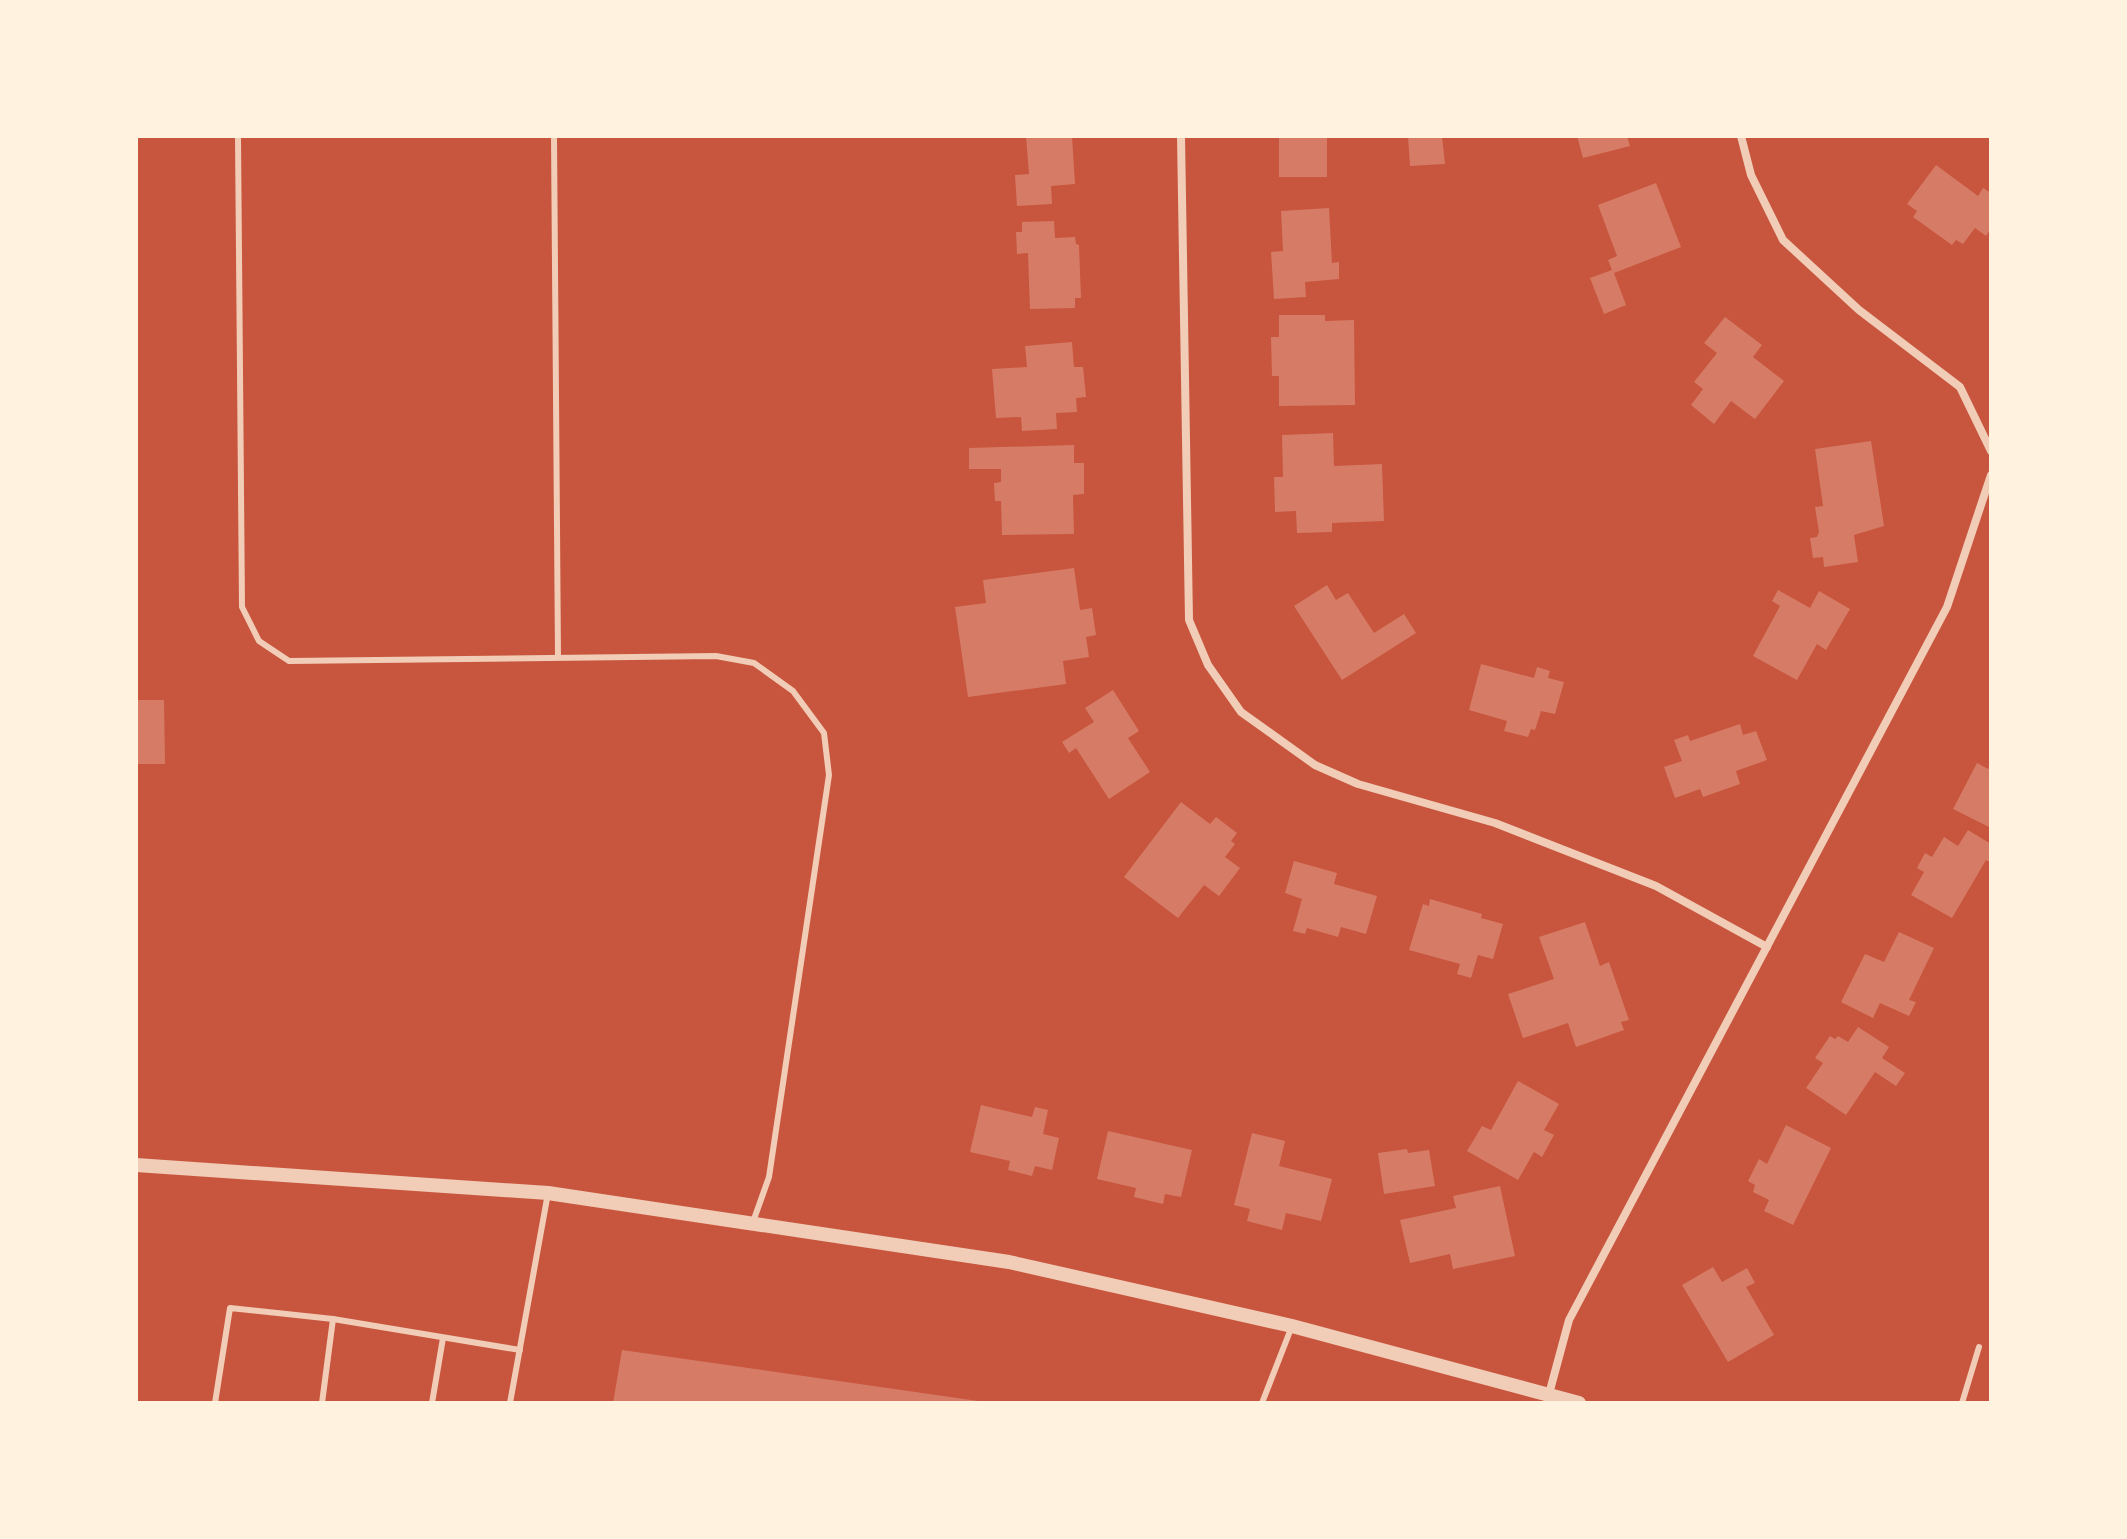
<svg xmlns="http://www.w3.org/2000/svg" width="2127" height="1539" font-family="'PT Serif',serif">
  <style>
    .building { fill: #d67c66 }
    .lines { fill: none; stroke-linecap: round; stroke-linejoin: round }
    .service { stroke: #f1ccb7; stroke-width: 6 }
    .minor { stroke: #f1ccb7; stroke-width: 8 }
    .tertiary { stroke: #f1ccb7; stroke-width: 14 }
  </style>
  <rect width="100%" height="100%" fill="#c8553d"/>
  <!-- building -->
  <g class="building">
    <polygon points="1026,136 1072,136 1075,184 1051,186 1052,204 1017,206 1015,175 1029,174"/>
    <rect x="1279" y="136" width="48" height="41"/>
    <polygon points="1408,136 1442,136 1445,164 1410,166"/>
    <polygon points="1577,136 1627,136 1630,146 1583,158"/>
    <polygon points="1936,165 1978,196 1983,188 1991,193 1991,228 1986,236 1975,228 1963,244 1956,240 1952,245 1913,217 1917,211 1907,204"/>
    <polygon points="1656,183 1681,247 1614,273 1626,305 1604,314 1590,278 1612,270 1608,260 1617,256 1598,205"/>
    <polygon points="1329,208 1332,263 1339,262 1339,279 1305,282 1306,297 1274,299 1271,252 1283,251 1281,211"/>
    <polygon points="1054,221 1055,238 1075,237 1076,244 1079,245 1081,298 1075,298 1075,308 1030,309 1028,253 1017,254 1016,232 1022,232 1022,222"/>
    <polygon points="1279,315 1325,315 1325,321 1354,320 1355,405 1279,406 1279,376 1272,376 1271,337 1279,337"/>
    <polygon points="1725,317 1762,345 1753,357 1784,381 1755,419 1731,401 1714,424 1691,405 1703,389 1694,382 1717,353 1704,343"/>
    <polygon points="1072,342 1074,367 1083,367 1086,397 1076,398 1077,412 1056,413 1057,429 1022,431 1021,417 996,418 992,369 1027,367 1025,346"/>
    <polygon points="1333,433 1334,466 1382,464 1384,521 1332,523 1332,532 1297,533 1296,511 1275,512 1274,477 1283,477 1282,435"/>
    <polygon points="1871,441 1884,526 1854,535 1858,562 1824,567 1823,557 1813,558 1810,538 1817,537 1819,532 1815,507 1823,506 1815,449"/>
    <polygon points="1074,445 1074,463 1084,463 1084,494 1073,495 1074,534 1002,535 1001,501 995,501 994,483 1001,482 1001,469 969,469 969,448"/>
    <polygon points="1074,568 1080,610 1092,608 1096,635 1086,637 1089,657 1063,661 1066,684 968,697 955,607 986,603 983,580"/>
    <polygon points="1327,585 1336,600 1348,593 1374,633 1404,614 1416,633 1342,680 1294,606"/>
    <polygon points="1778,590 1810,608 1819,591 1850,609 1826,650 1817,644 1797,680 1753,656 1780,606 1772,601"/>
    <polygon points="1481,664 1534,678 1537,667 1550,671 1548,678 1564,682 1555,714 1541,711 1535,730 1531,729 1528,737 1504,731 1507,721 1469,710"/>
    <polygon points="1113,690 1139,731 1128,738 1150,772 1109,799 1076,748 1069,753 1062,742 1094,722 1085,708"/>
    <polygon points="136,700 164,700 165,764 136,764"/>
    <polygon points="1740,724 1743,735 1756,731 1767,760 1736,771 1740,784 1703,797 1700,789 1675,798 1664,767 1682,761 1674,740 1688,735 1690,741"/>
    <polygon points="1977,763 1988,769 1991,763 1991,828 1953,809"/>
    <polygon points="1181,802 1210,824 1216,817 1237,833 1231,841 1235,844 1225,857 1240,868 1219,896 1204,885 1178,918 1124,877"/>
    <polygon points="1968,830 1991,844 1991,863 1986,860 1952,918 1911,895 1924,872 1917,868 1925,853 1932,857 1944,837 1958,846"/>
    <polygon points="1294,861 1337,873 1334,884 1377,896 1366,934 1341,927 1338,937 1307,928 1305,934 1293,931 1302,899 1285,893"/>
    <polygon points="1430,899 1482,914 1481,918 1503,924 1493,959 1478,955 1471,978 1457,974 1460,964 1409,950 1423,904 1429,906"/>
    <polygon points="1585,922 1600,966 1609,962 1629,1020 1621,1022 1624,1030 1576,1047 1568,1023 1523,1038 1508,994 1554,979 1539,937"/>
    <polygon points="1899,932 1934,948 1909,1000 1916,1002 1909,1016 1880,1003 1873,1018 1841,1002 1865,954 1884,962"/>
    <polygon points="1858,1027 1889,1047 1882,1058 1905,1073 1896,1086 1875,1072 1846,1115 1806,1088 1823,1063 1815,1058 1830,1036 1835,1039 1838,1036 1848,1042"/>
    <polygon points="1518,1081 1559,1104 1544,1130 1554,1135 1542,1157 1534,1152 1518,1180 1467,1151 1482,1126 1491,1130"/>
    <polygon points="981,1105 1032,1117 1035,1107 1048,1110 1043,1134 1059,1138 1052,1170 1035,1166 1032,1176 1008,1170 1010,1161 970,1152"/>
    <polygon points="1786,1125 1831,1148 1793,1225 1764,1211 1769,1200 1753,1192 1755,1185 1748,1181 1759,1159 1767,1164"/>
    <polygon points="1108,1131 1192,1150 1181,1197 1165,1194 1163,1204 1134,1197 1136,1188 1097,1179"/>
    <polygon points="1252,1133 1285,1141 1279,1166 1332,1179 1321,1221 1286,1213 1282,1230 1247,1221 1250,1209 1234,1205"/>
    <polygon points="1407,1149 1408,1153 1429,1150 1435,1186 1384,1194 1378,1153"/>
    <polygon points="1500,1186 1515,1256 1453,1269 1450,1254 1410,1263 1400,1220 1456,1208 1453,1196"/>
    <polygon points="1713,1267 1722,1282 1747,1268 1755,1283 1746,1287 1774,1335 1728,1362 1682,1285"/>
    <polygon points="622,1350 978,1401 978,1403 613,1403"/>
  </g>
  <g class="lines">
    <!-- service -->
    <g class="service">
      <polyline points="238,136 242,607 259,641 289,661 716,656 754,663 793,691 824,733 829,775 769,1177 753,1222"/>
      <polyline points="554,136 558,657"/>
      <polyline points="215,1403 230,1308 333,1319 520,1350"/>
      <polyline points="322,1403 333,1319"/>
      <polyline points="432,1403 443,1338"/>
      <polyline points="510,1403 548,1193"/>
      <polyline points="1262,1403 1292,1326"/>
      <polyline points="1962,1403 1979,1347"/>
    </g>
    <!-- minor -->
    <g class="minor">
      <polyline points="1181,136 1189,620 1208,665 1241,712 1315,765 1358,784 1495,823 1656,886 1767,947"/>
      <polyline points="1741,136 1751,175 1783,240 1859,310 1960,387 1991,451"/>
      <polyline points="1549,1394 1569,1320 1947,607 1991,475"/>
    </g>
    <!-- tertiary -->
    <polyline class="tertiary" points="136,1165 548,1193 1009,1262 1292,1326 1579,1403"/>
  </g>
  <!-- border -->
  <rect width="2127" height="1539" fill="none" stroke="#fff3e0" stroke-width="276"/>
</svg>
